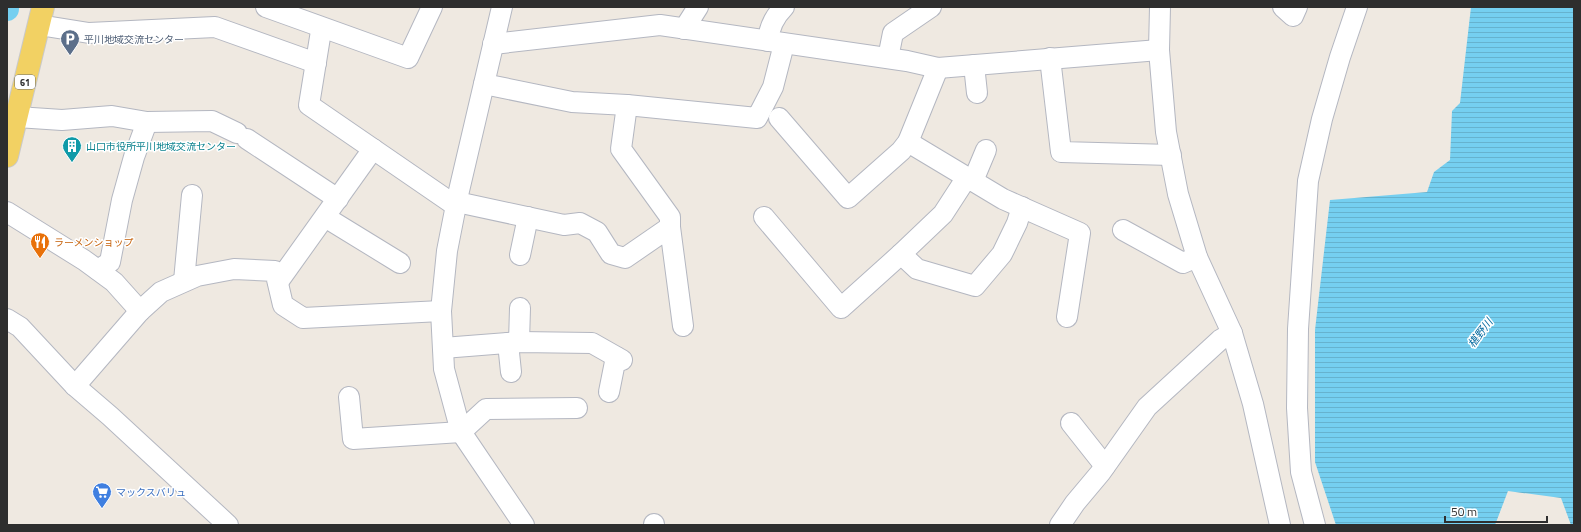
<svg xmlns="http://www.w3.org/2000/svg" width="1581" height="532" font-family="'Titillium Web','Noto Sans JP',sans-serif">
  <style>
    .water { fill: url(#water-rules) }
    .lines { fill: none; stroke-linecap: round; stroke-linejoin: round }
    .river { stroke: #75cff0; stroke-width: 24 }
    .minor-casing { stroke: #b4b7c1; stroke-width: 22 }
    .major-casing { stroke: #c9c9c9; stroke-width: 24 }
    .minor { stroke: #fff; stroke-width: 20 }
    .major { stroke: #f2d163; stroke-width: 22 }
    .labels { text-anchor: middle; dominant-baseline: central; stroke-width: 3; stroke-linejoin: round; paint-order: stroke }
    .shield { fill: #fff; stroke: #6d6d6d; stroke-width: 1 }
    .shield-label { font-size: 9px; font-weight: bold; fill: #2e2e2e }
    .service-label { font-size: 10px; fill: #4e5e75; stroke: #fff; text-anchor: start }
    .culture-label { font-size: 10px; fill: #0d838f; stroke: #fff; text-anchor: start }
    .food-label { font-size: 10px; fill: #c56008; stroke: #fff; text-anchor: start }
    .shop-label { font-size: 10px; fill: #366cbe; stroke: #fff; text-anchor: start }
    .water-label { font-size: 11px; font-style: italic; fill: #0d6fa3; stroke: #fff }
  </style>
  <defs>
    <pattern id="water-rules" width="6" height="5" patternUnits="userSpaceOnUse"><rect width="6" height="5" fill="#75cff0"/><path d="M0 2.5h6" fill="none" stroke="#66b2ce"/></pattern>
  </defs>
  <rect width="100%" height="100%" fill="#efe9e1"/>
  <!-- water -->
  <polygon class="water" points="1471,7 1574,7 1574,525 1571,525 1561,498 1508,491 1495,525 1336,525 1315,462 1315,330 1330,200 1427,192 1434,172 1450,160 1452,111 1460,103"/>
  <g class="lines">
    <!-- river -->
    <polyline class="river" points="7,9 7,7"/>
    <defs>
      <g id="minor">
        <polyline points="266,7 408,58 432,7"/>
        <polyline points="502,7 458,195 447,251 441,311 444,369 461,432 524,525"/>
        <polyline points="1160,7 1159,50 1166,132 1178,194 1197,257 1232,333 1253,404 1280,525"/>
        <polyline points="1283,7 1293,16 1297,7"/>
        <polyline points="39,25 89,33 215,27 316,63"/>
        <polyline points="684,29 698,7"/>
        <polyline points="321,31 309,105 456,206"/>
        <path d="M768,41C769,28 775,16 784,7"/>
        <polyline points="493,44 660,25 907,61 938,68 1159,50"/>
        <polyline points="888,58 893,33 931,7"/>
        <polyline points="1050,58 1061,152 1171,155"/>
        <polyline points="974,65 977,93"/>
        <polyline points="484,84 572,102 627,105 757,118 773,87 783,48 781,43"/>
        <polyline points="627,105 621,149 670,217 670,227"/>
        <polyline points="17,117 62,120 112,116 147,122 212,121 237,133"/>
        <polyline points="779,118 848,198 901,151 908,142 938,68"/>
        <polyline points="247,139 338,199"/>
        <polyline points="908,142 1003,199 1080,233 1067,317"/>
        <polyline points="973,181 986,150"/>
        <polyline points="457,202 564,225 580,223 597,232 611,254 625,258 670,227 683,326"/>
        <polyline points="7,212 84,260 114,282 140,311 161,292 197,276 234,269 275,271 283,305 303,318 441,311"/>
        <polyline points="325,217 400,263"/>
        <polyline points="764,217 841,308 901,254 943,214 967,177"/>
        <polyline points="1123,230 1183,263 1197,257"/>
        <polyline points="901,254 917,269 975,286 1002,254 1017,223 1022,207"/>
        <polyline points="520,255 528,217"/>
        <polyline points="98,270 110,262 122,200 134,157 147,122"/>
        <polyline points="184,281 192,195"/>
        <polyline points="278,282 373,149"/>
        <polyline points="7,319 20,327 75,386 110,416 228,525"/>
        <polyline points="519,342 520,308"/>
        <polyline points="508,343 511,372"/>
        <polyline points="443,348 519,342 592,343 622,360"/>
        <polyline points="75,386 140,311"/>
        <polyline points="609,392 616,357"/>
        <polyline points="349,397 353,439 461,432 486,409 577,408"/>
        <polyline points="1071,423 1105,466"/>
        <polyline points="654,524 654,525"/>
        <polyline points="1060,525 1075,503 1101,472 1147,407 1220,340 1232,333"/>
        <polyline points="1315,525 1301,472 1297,408 1298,329 1308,181 1322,119 1340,57 1357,7"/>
      </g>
      <polyline id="major" points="7,156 43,7"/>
    </defs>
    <!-- minor casing -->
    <use href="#minor" class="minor-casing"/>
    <!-- major casing -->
    <use href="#major" class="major-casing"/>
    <!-- minor -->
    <use href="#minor" class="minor"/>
    <!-- major -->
    <use href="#major" class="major"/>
  </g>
  <!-- icons -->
  <defs>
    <symbol id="parking-pin" viewBox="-11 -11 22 30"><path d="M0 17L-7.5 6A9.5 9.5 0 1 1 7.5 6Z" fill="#5c6f8a" stroke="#fff"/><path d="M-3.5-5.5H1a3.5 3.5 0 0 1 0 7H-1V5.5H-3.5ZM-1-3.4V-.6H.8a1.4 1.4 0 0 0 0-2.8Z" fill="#fff"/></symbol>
    <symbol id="building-pin" viewBox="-11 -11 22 30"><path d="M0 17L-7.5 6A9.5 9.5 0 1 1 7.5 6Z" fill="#0f9aa8" stroke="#fff"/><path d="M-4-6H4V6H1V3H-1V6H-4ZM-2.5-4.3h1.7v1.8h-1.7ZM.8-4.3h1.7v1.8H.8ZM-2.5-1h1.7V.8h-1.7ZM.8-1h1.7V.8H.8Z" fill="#fff"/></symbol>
    <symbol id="restaurant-pin" viewBox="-11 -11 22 30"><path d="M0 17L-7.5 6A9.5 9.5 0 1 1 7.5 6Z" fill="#e8710a" stroke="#fff"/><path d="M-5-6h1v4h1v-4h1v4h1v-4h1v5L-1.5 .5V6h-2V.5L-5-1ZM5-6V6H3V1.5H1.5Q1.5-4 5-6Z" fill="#fff"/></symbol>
    <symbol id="supermarket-pin" viewBox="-11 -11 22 30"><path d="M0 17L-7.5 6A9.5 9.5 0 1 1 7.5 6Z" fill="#3f7fe0" stroke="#fff"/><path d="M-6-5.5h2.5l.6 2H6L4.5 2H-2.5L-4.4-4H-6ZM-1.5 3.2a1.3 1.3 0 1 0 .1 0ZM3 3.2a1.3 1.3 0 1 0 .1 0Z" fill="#fff"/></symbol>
  </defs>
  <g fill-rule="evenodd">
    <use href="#parking-pin" x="59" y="28" width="22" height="30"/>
    <use href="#building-pin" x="61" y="135" width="22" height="30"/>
    <use href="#restaurant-pin" x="29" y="231" width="22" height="30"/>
    <use href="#supermarket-pin" x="91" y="481" width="22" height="30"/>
  </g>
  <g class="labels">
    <!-- shield labels -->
    <rect class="shield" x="15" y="75" width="20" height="14" rx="3"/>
    <g class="shield-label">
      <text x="25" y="82">61</text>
    </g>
    <!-- service labels -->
    <g class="service-label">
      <text x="84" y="39">平川地域交流センター</text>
    </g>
    <!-- culture labels -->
    <g class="culture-label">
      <text x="86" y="146">山口市役所平川地域交流センター</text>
    </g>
    <!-- food labels -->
    <g class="food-label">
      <text x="54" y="242">ラーメンショップ</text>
    </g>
    <!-- shop labels -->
    <g class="shop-label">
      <text x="116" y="492">マックスバリュ</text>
    </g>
    <!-- water labels -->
    <g class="water-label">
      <text transform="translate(1480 333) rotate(-53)">椹野川</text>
    </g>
  </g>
  <!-- border -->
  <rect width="1581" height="532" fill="none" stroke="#2e2e2e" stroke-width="16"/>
  <!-- scale -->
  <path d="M1445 516v6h102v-6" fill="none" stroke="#2e2e2e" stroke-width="2"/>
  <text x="1451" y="516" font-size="12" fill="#2e2e2e" stroke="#ffffff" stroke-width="3" paint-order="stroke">50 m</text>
</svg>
